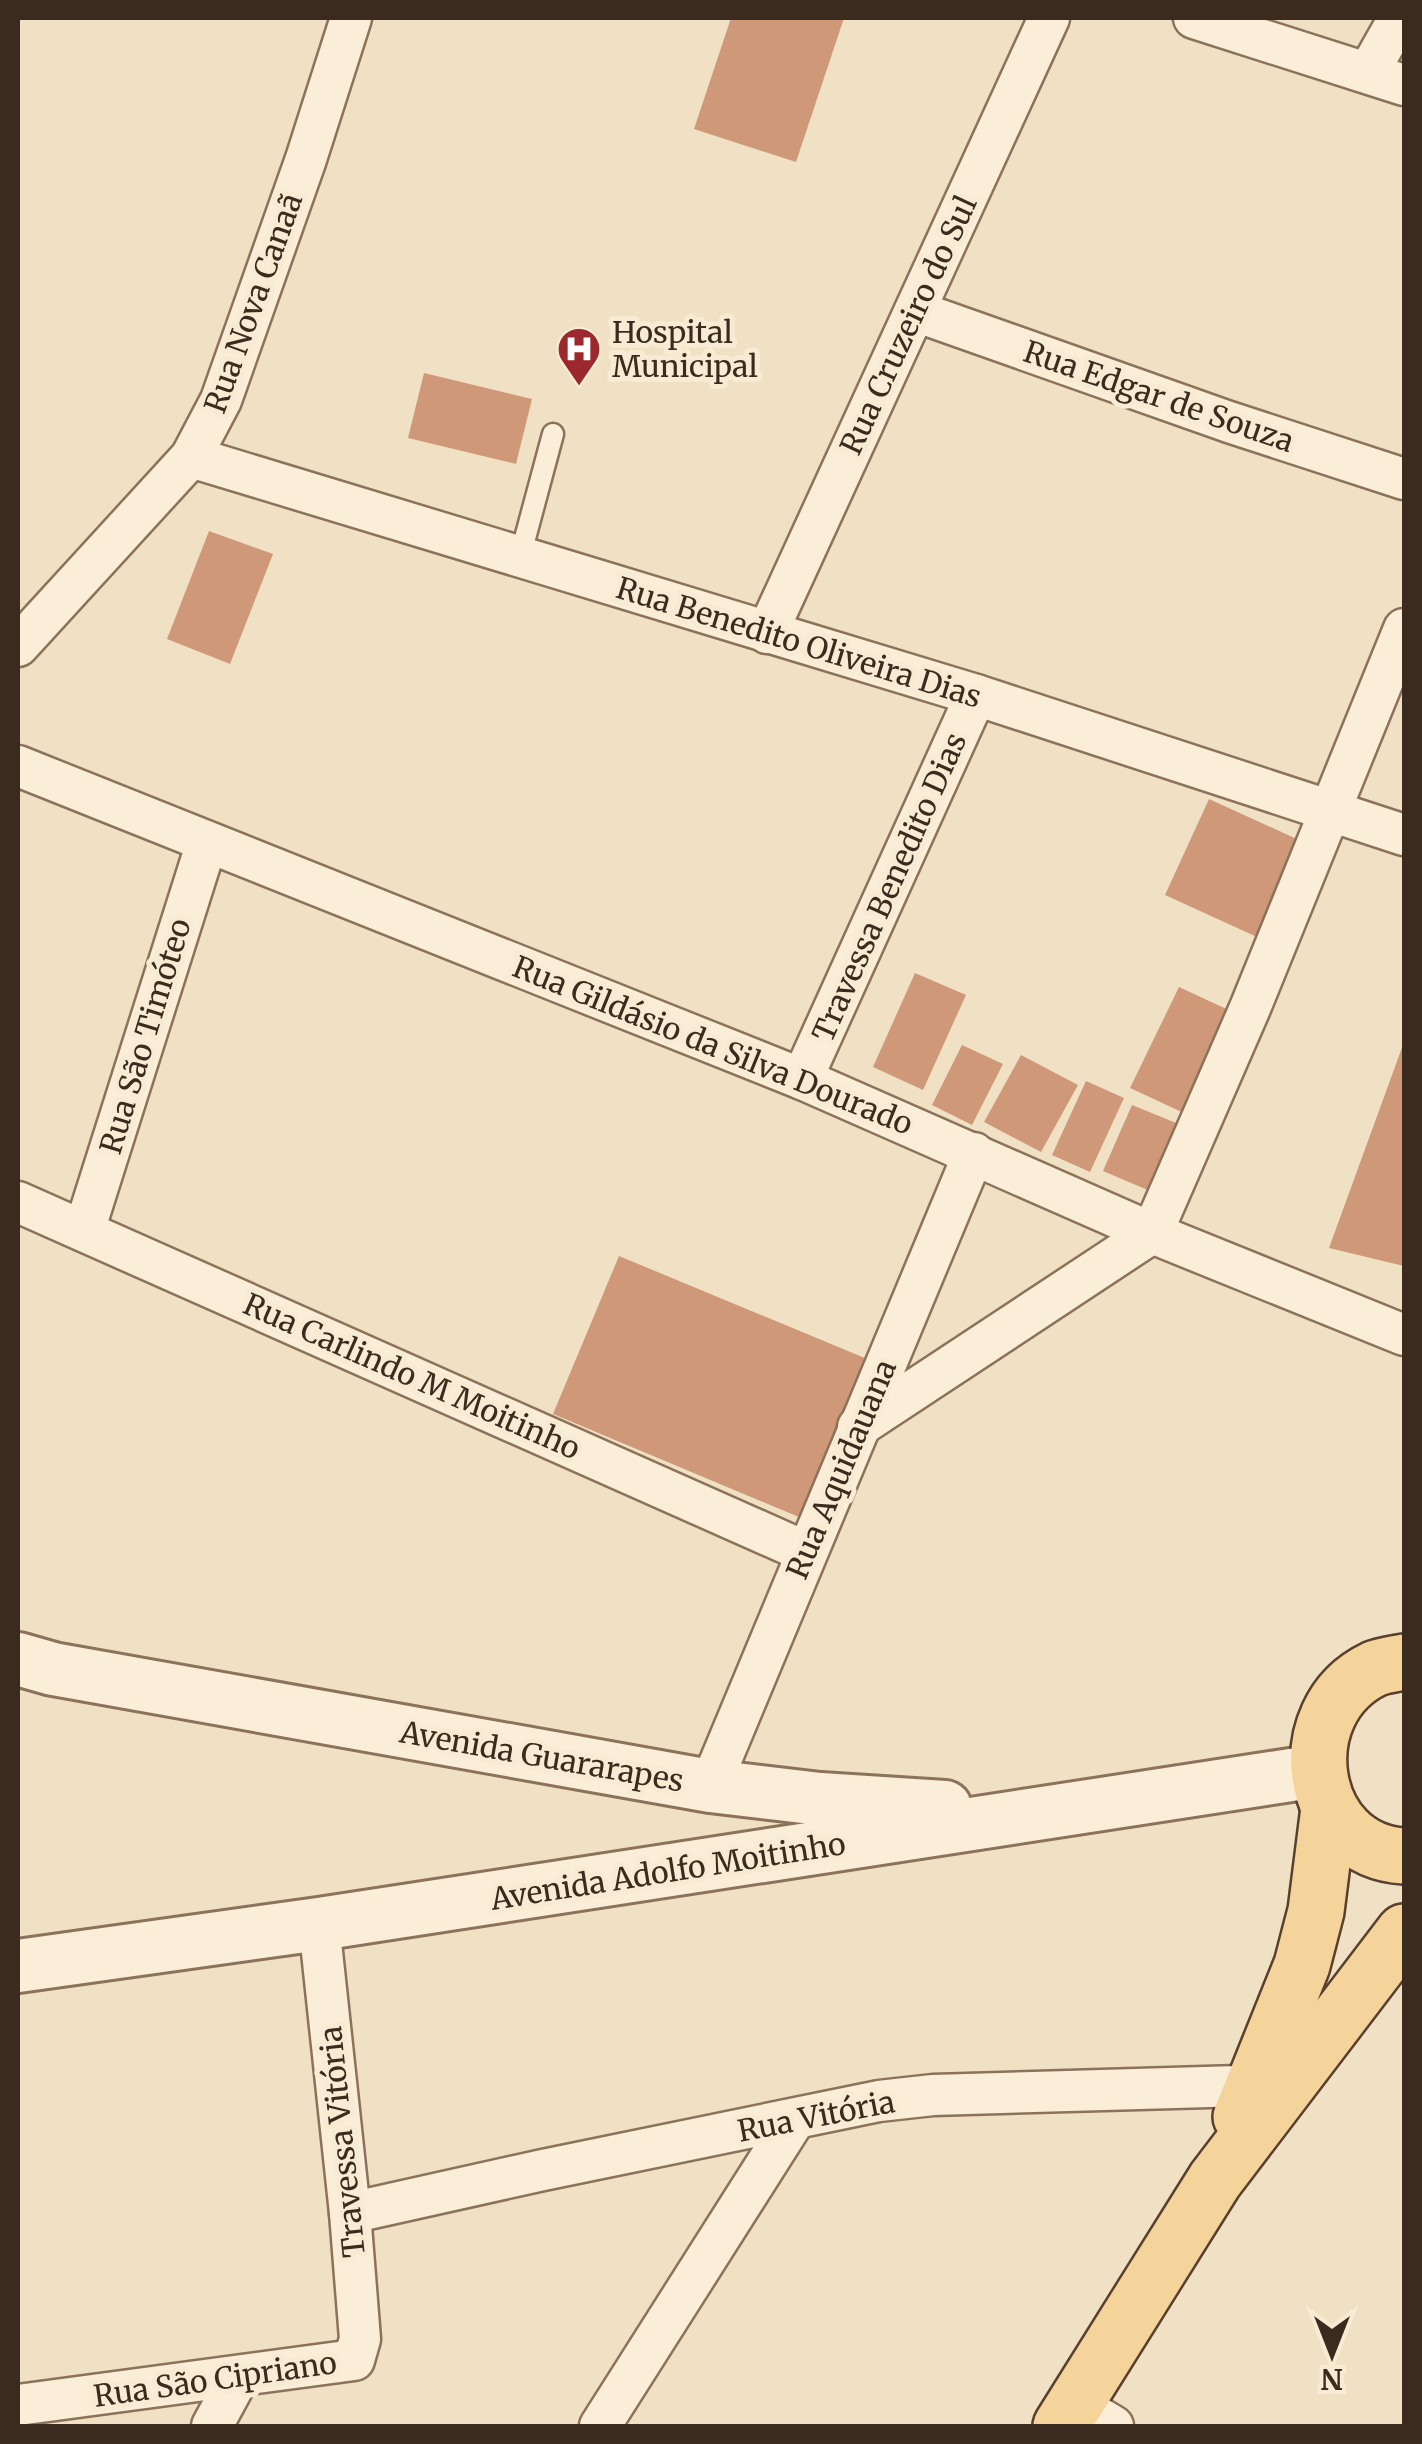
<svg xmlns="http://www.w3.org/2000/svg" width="1422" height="2444" font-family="Merriweather,serif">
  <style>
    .building { fill: #cf9879 }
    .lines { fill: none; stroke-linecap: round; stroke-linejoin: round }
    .service-casing { stroke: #8c725a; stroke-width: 25 }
    .minor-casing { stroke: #8c725a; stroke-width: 45 }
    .tertiary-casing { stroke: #8c725a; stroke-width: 58 }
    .primary-casing { stroke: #59402e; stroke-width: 60 }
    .service { stroke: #faeed8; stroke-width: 20 }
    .minor { stroke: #faeed8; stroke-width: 40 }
    .tertiary { stroke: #faeed8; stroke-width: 52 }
    .primary { stroke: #f4d49b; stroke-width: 55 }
    .labels { text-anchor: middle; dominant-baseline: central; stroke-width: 10; stroke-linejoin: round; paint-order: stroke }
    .street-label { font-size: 30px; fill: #3b2b1e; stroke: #f7ebd4 }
    .poi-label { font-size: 30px; fill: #3b2b1e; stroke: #f7ebd4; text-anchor: start }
  </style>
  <rect width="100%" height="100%" fill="#f0e1c4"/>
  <!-- building -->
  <g class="building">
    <polygon points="731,18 844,18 796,162 694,129"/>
    <polygon points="424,373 532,399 516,464 408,438"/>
    <polygon points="209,531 273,554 230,664 167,639"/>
    <polygon points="1209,799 1312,846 1268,942 1165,895"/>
    <polygon points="915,973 966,995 923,1090 873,1067"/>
    <polygon points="1179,987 1235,1013 1186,1114 1130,1088"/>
    <polygon points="1404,1042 1404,1266 1329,1248"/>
    <polygon points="962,1045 1003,1064 972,1125 932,1105"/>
    <polygon points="1021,1055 1078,1085 1041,1152 984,1122"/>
    <polygon points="1086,1081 1124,1098 1090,1172 1052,1155"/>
    <polygon points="1132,1105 1186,1127 1157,1194 1103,1171"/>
    <polygon points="619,1256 872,1361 806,1520 553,1414"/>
  </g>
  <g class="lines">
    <defs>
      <polyline id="service" points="520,557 553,434"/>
      <g id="minor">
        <polyline points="1194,18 1404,85"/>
        <polyline points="1368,73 1399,18"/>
        <polyline points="915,311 1229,422 1404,479"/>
        <polyline points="191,457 976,695 1404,835"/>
        <polyline points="767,633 1049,18"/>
        <polyline points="18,646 191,457 221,400 306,159 351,18"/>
        <polyline points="18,766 802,1079 1152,1233 1404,1335"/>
        <polyline points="802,1079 976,695"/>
        <polyline points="18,1202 806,1552"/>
        <polyline points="84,1231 207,842"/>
        <polyline points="858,1427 1152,1233 1250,1008 1404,629"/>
        <polyline points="710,1786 974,1153"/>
        <polyline points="350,2213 543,2170 879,2101 933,2095 1276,2085"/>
        <polyline points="1076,2404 1113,2426"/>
        <polyline points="18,2405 354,2360 360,2339 350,2213 319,1924"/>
        <polyline points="212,2426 238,2378"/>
        <polyline points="600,2426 795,2119"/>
      </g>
      <g id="tertiary">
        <polyline points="18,1659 53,1669 710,1786 820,1799 945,1807"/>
        <polyline points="18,1966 319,1924 1317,1771"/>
      </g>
      <g id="primary">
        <path d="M1404,1662C1395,1664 1383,1665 1374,1669C1287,1711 1307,1851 1404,1856"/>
        <polyline points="1241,2117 1302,1965 1316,1911 1329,1808"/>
        <polyline points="1061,2426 1215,2180 1404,1932"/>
      </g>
    </defs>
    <!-- service casing -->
    <use href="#service" class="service-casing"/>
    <!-- minor casing -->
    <use href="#minor" class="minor-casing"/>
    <!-- tertiary casing -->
    <use href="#tertiary" class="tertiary-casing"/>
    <!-- primary casing -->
    <use href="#primary" class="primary-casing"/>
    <!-- service -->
    <use href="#service" class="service"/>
    <!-- minor -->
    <use href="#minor" class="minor"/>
    <!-- tertiary -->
    <use href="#tertiary" class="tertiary"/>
    <!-- primary -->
    <use href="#primary" class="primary"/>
  </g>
  <!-- icons -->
  <defs>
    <symbol id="hospital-pin" viewBox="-11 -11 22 30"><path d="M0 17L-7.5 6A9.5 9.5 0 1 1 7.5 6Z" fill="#9d272e" stroke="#f7ebd4"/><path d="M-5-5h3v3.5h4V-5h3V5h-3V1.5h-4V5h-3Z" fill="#fff"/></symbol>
  </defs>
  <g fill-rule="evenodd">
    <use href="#hospital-pin" x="554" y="324" width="50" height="68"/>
  </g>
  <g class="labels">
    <!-- street labels -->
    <g class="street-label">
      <text transform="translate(253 303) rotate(-70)">Rua Nova Canaã</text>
      <text transform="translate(908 325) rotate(-65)">Rua Cruzeiro do Sul</text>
      <text transform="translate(1159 396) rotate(19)">Rua Edgar de Souza</text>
      <text transform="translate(799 642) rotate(17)">Rua Benedito Oliveira Dias</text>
      <text transform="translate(889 887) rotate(-66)">Travessa Benedito Dias</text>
      <text transform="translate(145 1036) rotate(-73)">Rua São Timóteo</text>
      <text transform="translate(713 1045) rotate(22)">Rua Gildásio da Silva Dourado</text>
      <text transform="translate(412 1376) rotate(24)">Rua Carlindo M Moitinho</text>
      <text transform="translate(841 1469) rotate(-67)">Rua Aquidauana</text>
      <text transform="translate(542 1756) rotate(10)">Avenida Guararapes</text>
      <text transform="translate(668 1871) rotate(-9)">Avenida Adolfo Moitinho</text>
      <text transform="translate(816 2116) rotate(-11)">Rua Vitória</text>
      <text transform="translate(342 2142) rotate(-96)">Travessa Vitória</text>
      <text transform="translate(215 2379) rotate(-8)">Rua São Cipriano</text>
    </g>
    <!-- poi labels -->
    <g class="poi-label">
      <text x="612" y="332">Hospital<tspan x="612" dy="34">Municipal</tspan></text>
    </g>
  </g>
  <!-- border -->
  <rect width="1422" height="2444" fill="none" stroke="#3b2b1e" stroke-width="40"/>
  <!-- north arrow -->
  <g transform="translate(1332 2354) rotate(180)" stroke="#f7ebd4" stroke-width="8" paint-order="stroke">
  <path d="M0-8L18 38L0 25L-18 38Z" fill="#3b2b1e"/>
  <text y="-15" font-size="28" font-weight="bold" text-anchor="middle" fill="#3b2b1e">N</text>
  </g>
</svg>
